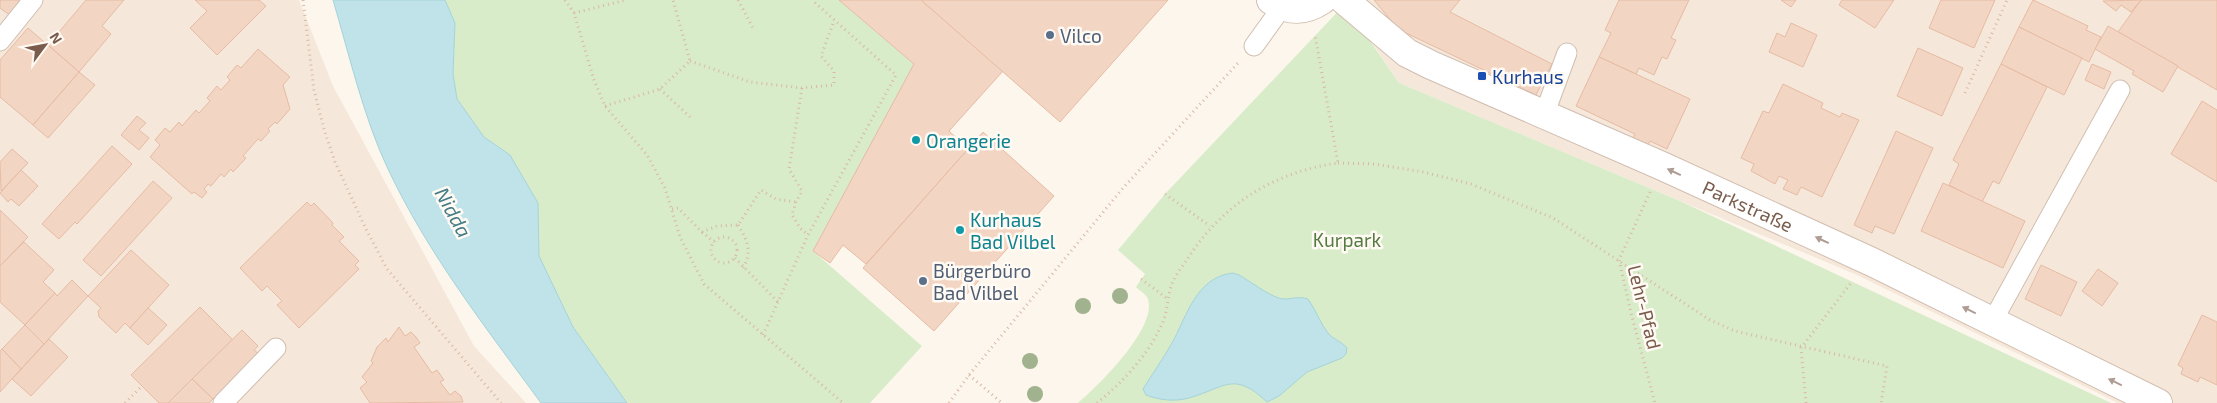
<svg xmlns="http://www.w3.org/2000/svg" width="2217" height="403" font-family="'Exo 2',sans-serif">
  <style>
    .residential { fill: #f5e8da }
    .green { fill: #d8ecc9 }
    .water { fill: #bfe3e8; stroke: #a5d3da }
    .building { fill: #f3d5c3; stroke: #e6bba3 }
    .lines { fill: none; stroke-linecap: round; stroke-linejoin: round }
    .service-casing { stroke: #d1beb0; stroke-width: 21 }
    .minor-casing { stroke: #d1beb0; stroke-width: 30 }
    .path { stroke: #d9b8a5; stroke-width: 3; stroke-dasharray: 1 4; stroke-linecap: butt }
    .service { stroke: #fff; stroke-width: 19 }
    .minor { stroke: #fff; stroke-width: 28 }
    .tree { fill: #a0b28e }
    .oneway { fill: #af9d94 }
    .service-dot { fill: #5c6f8a; stroke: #fffaf3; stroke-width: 2 }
    .transit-dot { fill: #1a4fb4; stroke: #fffaf3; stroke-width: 2 }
    .culture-dot { fill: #0f9aa8; stroke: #fffaf3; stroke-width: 2 }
    .labels { text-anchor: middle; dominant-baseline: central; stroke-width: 5; stroke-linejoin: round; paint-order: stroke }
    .service-label { font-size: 19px; fill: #4e5e75; stroke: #fffaf3; text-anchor: start }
    .transit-label { font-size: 19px; fill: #164399; stroke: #fffaf3; text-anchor: start }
    .culture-label { font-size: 19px; fill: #0d838f; stroke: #fffaf3; text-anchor: start }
    .street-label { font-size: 19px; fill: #7a5c4d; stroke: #fffaf3 }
    .park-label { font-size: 19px; fill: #537a41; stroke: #fffaf3 }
    .water-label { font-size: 20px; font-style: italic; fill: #437c86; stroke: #fffaf3 }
  </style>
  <rect width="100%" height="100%" fill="#fdf6ec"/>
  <!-- residential -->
  <g class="residential">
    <polygon points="0,0 299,0 333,86 474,346 526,403 0,403"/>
    <polygon points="1344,0 2217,0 2217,403 2118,403 1857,275 1399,83"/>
  </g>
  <!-- green -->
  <g class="green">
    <polygon points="445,0 839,0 914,64 813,251 922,346 870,403 627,403 573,327 539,256 538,203 510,155 484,137 457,99 453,74 455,23"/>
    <path d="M1345,4L1399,83L1680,201L2111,403H1078C1097,387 1161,325 1147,297C1145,294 1139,290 1136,287L1145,274L1118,250L1165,194Z"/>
  </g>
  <!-- water -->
  <g class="water">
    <path d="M333,0H445L455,23L453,74L457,99L484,137L510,155L538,203L539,256L573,327L627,403H541C486,328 428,254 388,169C364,119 349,54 333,0Z"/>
    <path d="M1233,273L1239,275C1250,281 1273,299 1284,299C1293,299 1298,296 1308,299C1316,310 1320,323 1328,333C1334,340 1341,341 1347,348L1346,354L1342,358L1307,372L1279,396L1267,402C1233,370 1225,388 1189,398C1174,402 1159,400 1146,395L1143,389C1153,373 1163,359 1172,343C1187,316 1196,277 1233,273Z"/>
  </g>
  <!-- building -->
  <g class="building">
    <polygon points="0,0 23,0 11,16 0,8"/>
    <polygon points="86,0 124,0 102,26 111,34 79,72 48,45"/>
    <polygon points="195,0 259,0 266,6 217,55 190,28 207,11"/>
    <polygon points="839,0 921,0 1003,71 949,131 968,149 866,264 843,245 830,263 813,251 914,64"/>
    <polygon points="921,0 1168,0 1060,122"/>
    <polygon points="1374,0 1460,0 1450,12 1552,64 1536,95 1406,33 1393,23"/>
    <polygon points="1619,0 1689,0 1671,38 1676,40 1667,59 1662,57 1654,75 1639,68 1636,74 1599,57 1611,33 1605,30"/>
    <polygon points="1781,0 1796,0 1791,7"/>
    <polygon points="1842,0 1894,0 1875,28 1839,5"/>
    <polygon points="1941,0 1995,0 1974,48 1929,28"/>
    <polygon points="2033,0 2088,26 2086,30 2101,37 2089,62 2019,27"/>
    <polygon points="2141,0 2217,0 2217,90 2118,32"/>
    <polygon points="2141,0 2131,12 2121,5 2116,11 2103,1"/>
    <polygon points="1791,23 1817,35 1803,67 1769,52 1777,33 1785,37"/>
    <polygon points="2108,26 2178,66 2163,92 2132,74 2134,71 2095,49"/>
    <polygon points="2019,27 2082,58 2064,95 2001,64"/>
    <polygon points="28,28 79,72 33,125 0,97 0,60"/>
    <polygon points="1918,48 1963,68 1942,116 1897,96"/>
    <polygon points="258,49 290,77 283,85 290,109 277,124 275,122 268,129 270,131 261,141 258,139 243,156 246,158 233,172 231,169 224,177 221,174 211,186 208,184 204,189 207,192 202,198 194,192 192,194 150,157 160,145 155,140 165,128 170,132 179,122 182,126 196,110 199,113 210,101 207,98 217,86 221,90 230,80 227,77 237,65 241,68"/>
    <polygon points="1599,57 1690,99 1667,149 1650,141 1648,145 1633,138 1635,134 1576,106"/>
    <polygon points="2001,64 2047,87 1999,184 1993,181 1982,202 1949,185 1959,164 1953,160"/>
    <polygon points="2092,64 2111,72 2104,89 2085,80"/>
    <polygon points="79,72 95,85 48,138 33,125"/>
    <polygon points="1783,84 1823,103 1821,108 1840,117 1842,113 1859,120 1822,197 1801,187 1797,195 1783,189 1788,180 1779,176 1775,184 1751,171 1754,164 1741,158 1763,111 1769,113"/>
    <polygon points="2202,101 2217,110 2217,182 2171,154"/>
    <polygon points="137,116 146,123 139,130 149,138 139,150 121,135"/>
    <polygon points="1896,131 1933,148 1894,234 1875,226 1872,233 1854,225"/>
    <polygon points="983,132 1054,196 934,331 863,268"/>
    <polygon points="112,146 132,164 77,224 75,222 59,239 42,224"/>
    <polygon points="12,149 28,163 1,191 0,162"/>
    <polygon points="21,170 38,186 19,206 11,199 8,202 0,193"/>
    <polygon points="153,181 172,198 101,276 83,260"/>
    <polygon points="1943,183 2025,221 2003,268 1921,231"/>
    <polygon points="307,202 311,206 314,203 333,223 332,225 344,237 339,241 359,261 355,265 359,269 299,328 277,305 282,301 267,286 262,291 240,268"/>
    <polygon points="0,210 28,237 0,266"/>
    <polygon points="24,242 54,270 43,282 55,293 25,325 0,302 0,266"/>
    <polygon points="131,250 169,285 130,328 125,323 116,333 99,317 98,311 101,308 88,296"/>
    <polygon points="2041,265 2077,282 2061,316 2025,299"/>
    <polygon points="2098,269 2118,283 2102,306 2082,291"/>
    <polygon points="72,280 88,296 44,344 25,325 55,293 57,296"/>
    <polygon points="200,307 233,340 168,403 159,403 131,375"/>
    <polygon points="148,308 167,325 148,345 130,328"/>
    <polygon points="2202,315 2217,322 2217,385 2200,377 2198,382 2181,374 2183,368 2178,365"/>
    <polygon points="25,325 44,344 21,369 2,349"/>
    <polygon points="399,327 405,336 411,332 416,337 420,343 414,347 432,373 437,370 444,380 440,382 450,395 455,391 461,396 463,402 370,403 360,388 367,382 362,377 373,363 371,361 377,347 386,338 388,342"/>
    <polygon points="242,330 258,346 254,350 259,354 213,399 192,379"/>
    <polygon points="49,339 68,357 31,396 12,379"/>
    <polygon points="2,349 21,369 0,392 0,351"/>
    <polygon points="192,379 213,399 209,403 168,403"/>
  </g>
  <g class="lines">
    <defs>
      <g id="service">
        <polyline points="0,41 33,0"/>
        <polyline points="1254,46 1282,7"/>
        <polyline points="1544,115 1567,53"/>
        <polyline points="1992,322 2120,90"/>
        <polyline points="223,403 276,348"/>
      </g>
      <g id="minor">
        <path d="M1271,0C1289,12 1304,12 1322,0"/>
        <path id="s1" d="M1344,0L1407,53L1431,65L1662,166L1872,262L2158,403"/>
      </g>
    </defs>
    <!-- service casing -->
    <use href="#service" class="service-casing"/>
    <!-- minor casing -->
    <use href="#minor" class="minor-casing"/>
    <!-- path -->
    <g class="path">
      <polyline points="303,0 314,90 324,129 335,162 366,229 387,269 501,403"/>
      <polyline points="565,0 574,13 594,80 605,106 647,155 665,188 680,237 704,284 843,403"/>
      <polyline points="738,0 753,28"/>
      <polyline points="574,13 626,0"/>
      <polyline points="690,61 750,82 802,88 834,85 834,71 821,56 834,21"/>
      <polyline points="802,88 789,169 802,191 796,202 792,215 800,228 808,235"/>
      <polyline points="660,89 690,117"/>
      <polyline points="1965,93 2007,0"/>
      <polyline points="605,106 660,89 690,61 673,0"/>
      <polyline points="1338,163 1374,164 1423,172 1471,184 1553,218 1710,320 1735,331 1887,366 1881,403"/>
      <polyline points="1650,192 1619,260 1631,313 1655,403"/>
      <polyline points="1165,194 1210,226"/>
      <polyline points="672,209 678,208 702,232 717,226 738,225 761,190 776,199 796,202"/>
      <path d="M738,225C747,240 753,251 743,268"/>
      <polyline points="702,232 714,242"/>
      <circle cx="724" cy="250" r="13"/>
      <polyline points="735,258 779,303"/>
      <polyline points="1141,279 1168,299"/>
      <polyline points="763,335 808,235 896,75 812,0"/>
      <polyline points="969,375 1002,403"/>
      <polyline points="125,403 142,386"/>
      <polyline points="949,403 969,375 1123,188 1238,63"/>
      <path d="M1097,403C1122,383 1149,354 1162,324C1168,312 1167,296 1172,284C1175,275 1183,266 1188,258C1223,204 1274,172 1338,163L1315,35"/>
      <polyline points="1806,403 1801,348 1851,283"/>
    </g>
    <!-- service -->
    <use href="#service" class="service"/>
    <!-- minor -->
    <use href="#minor" class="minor"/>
  </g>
  <!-- trees -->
  <g class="tree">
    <circle cx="1120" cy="296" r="8"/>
    <circle cx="1083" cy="306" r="8"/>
    <circle cx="1030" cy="361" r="8"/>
    <circle cx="1035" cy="394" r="8"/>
  </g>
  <!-- one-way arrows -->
  <defs><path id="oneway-solid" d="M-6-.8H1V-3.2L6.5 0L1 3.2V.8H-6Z" transform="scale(1.25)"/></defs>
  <g class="oneway">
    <use href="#oneway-solid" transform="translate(1674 172) rotate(-155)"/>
    <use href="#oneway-solid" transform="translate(1822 240) rotate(-155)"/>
    <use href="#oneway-solid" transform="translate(1969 310) rotate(-154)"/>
    <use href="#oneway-solid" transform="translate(2115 382) rotate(-154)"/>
  </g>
  <!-- markers -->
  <g class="service-dot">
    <circle cx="1050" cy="35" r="5"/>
    <circle cx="923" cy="281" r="5"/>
  </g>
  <rect class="transit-dot" x="1477" y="71" width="10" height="10" rx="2.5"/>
  <g class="culture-dot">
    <circle cx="916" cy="140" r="5"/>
    <circle cx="960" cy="230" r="5"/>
  </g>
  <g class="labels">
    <!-- service labels -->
    <g class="service-label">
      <text x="1060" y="35">Vilco</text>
      <text x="933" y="270">Bürgerbüro<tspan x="933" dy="22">Bad Vilbel</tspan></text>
    </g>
    <!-- transit labels -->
    <g class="transit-label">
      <text x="1492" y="76">Kurhaus</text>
    </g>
    <!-- culture labels -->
    <g class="culture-label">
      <text x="926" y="140">Orangerie</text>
      <text x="970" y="219">Kurhaus<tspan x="970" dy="22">Bad Vilbel</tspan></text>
    </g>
    <!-- street labels -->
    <g class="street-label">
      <text stroke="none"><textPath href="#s1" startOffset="456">Parkstraße</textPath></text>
      <text transform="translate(1645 307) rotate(76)">Lehr-Pfad</text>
    </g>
    <!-- park labels -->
    <g class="park-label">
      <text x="1347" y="239">Kurpark</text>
    </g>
    <!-- water labels -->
    <g class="water-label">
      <text transform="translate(454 212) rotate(61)">Nidda</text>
    </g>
  </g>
  <!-- north arrow -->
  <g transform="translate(45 45) rotate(58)" stroke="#fffaf3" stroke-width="4" paint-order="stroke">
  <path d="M0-4L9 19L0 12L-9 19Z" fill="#7a5c4d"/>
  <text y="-8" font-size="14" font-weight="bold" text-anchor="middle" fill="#7a5c4d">N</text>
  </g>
</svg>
